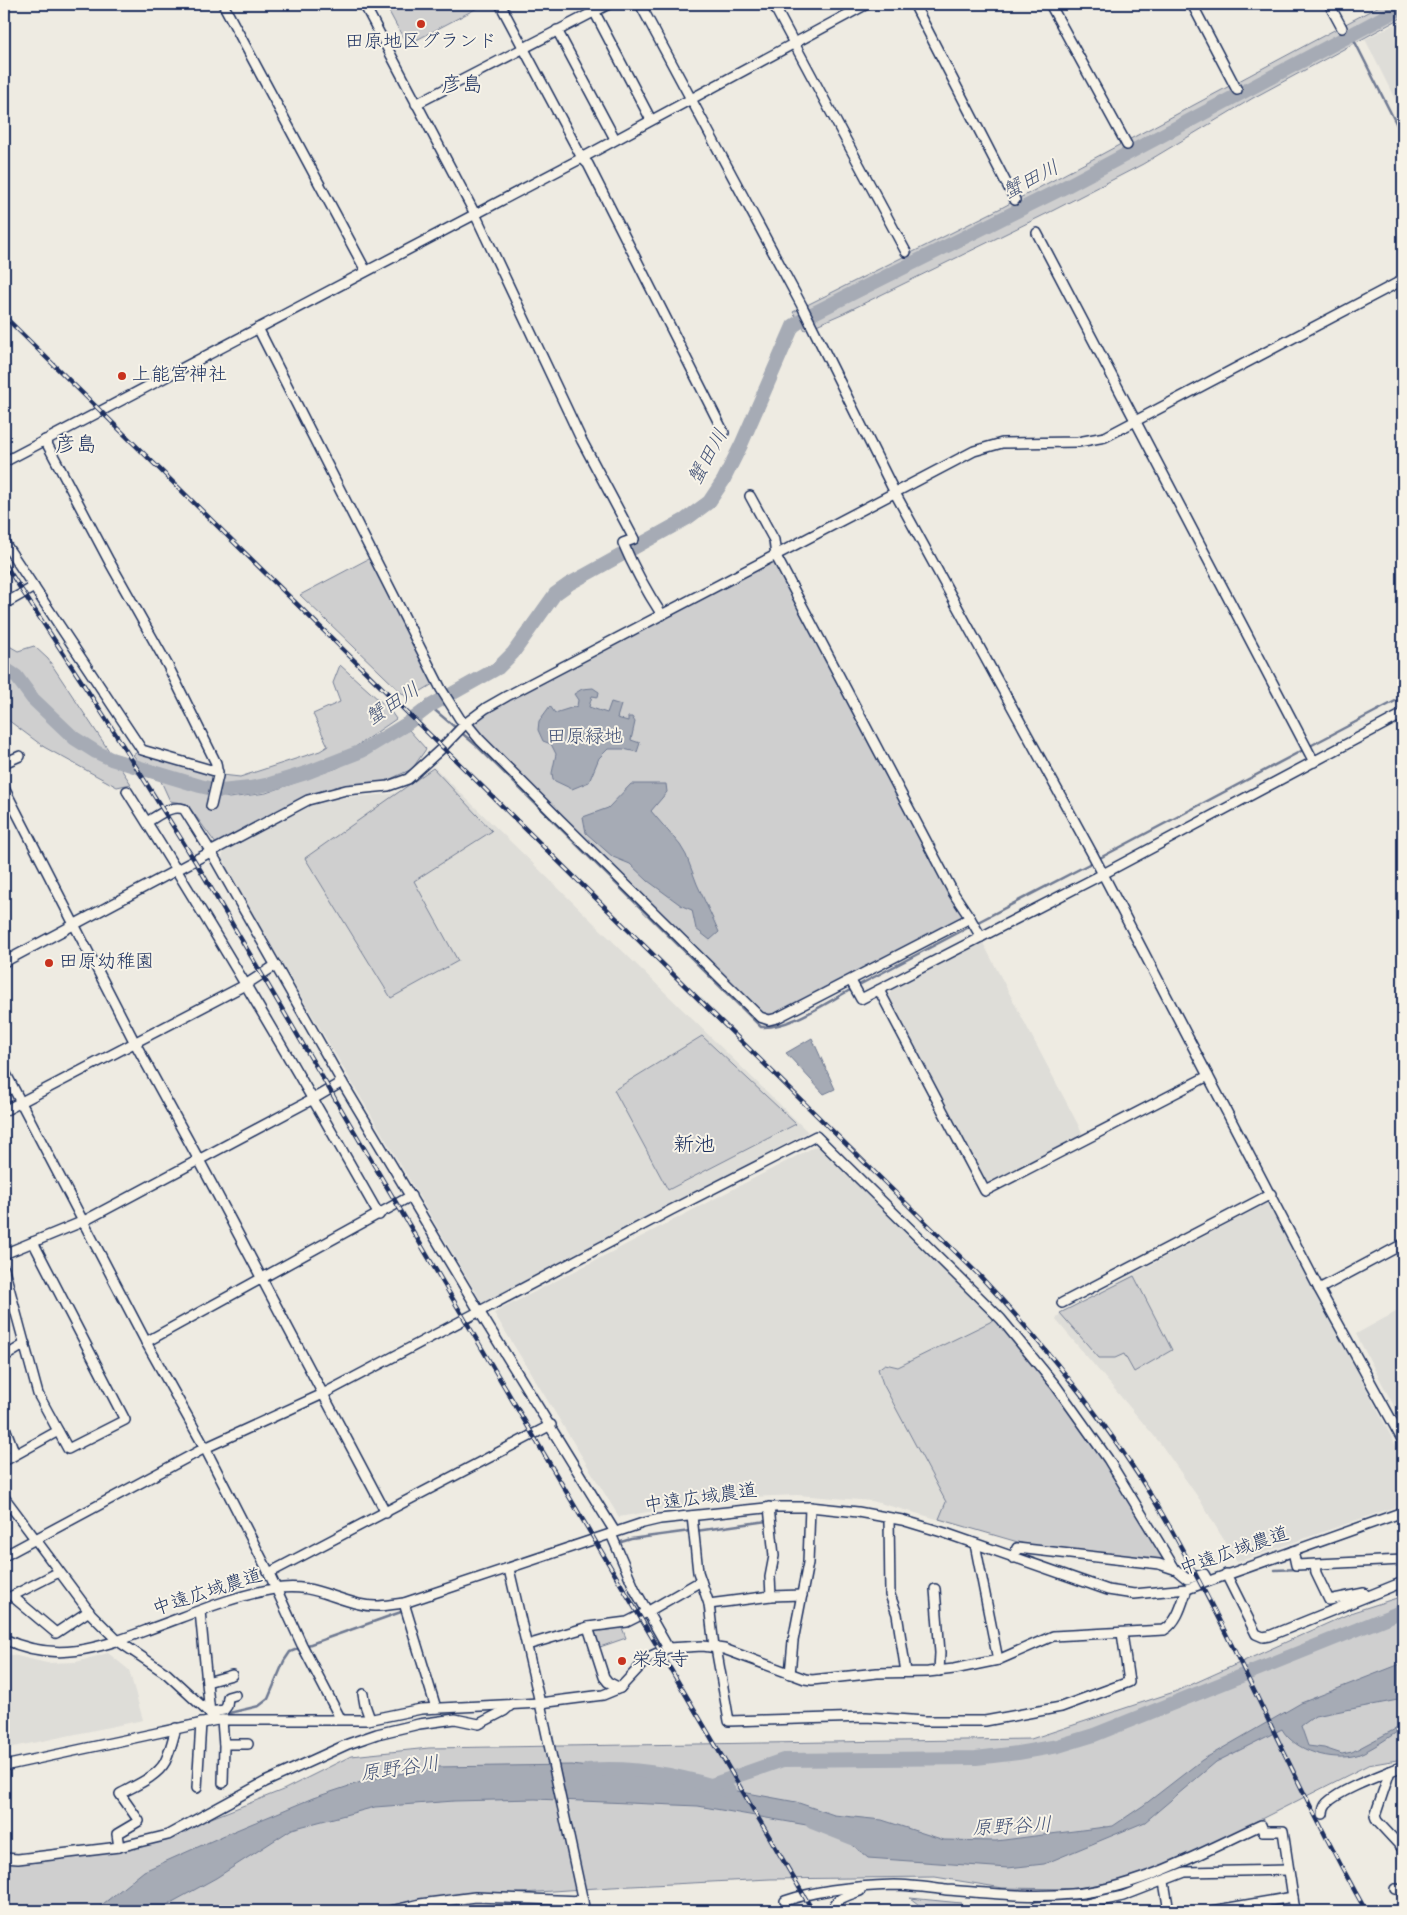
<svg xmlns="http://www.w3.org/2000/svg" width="1407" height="1915" font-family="'Gochi Hand','Klee One',sans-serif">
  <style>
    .built { fill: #deddd8 }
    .green { fill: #cfcfcf; stroke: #757f96 }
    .water { fill: #a6abb5; stroke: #6e7992 }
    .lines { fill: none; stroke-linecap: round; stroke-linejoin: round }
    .stream { stroke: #6e7992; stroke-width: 2.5 }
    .river { stroke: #a6abb5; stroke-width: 14 }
    .minor-casing { stroke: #1b2f5e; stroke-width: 12 }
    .minor { stroke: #f7f3e8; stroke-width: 9 }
    .rail-casing { stroke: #1b2f5e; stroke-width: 4.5 }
    .rail { stroke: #f7f3e8; stroke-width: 2.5; stroke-dasharray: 8; stroke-linecap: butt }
    .poi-dot { fill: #c8321e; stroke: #f7f3e8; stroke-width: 2 }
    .labels { text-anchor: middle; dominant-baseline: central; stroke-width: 4; stroke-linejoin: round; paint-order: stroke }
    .poi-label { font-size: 19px; fill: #1b2f5e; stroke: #f7f3e8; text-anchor: start }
    .park-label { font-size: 19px; fill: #3f4f75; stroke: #f7f3e8 }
    .street-label { font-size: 19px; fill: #1b2f5e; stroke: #f7f3e8 }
    .water-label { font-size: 20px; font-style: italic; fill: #455478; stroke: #f7f3e8 }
    .quarter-label { font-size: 21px; fill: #1b2f5e; stroke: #f7f3e8 }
  </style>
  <rect width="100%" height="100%" fill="#eeebe2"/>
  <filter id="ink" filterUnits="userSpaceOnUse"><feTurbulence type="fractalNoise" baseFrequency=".02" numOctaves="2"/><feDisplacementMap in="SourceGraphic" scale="10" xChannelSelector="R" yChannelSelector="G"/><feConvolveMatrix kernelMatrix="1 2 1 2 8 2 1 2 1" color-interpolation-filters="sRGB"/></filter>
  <g filter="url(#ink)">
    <!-- built -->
    <g class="built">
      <polygon points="1403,20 1403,115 1365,39"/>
      <polygon points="434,767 808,1132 488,1304 482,1303 221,861 224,851 314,804 337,798 391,794 408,788"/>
      <polygon points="982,941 1084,1136 988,1187 889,996 892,988"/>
      <polygon points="818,1145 1011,1335 1144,1521 1161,1555 1006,1538 872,1501 798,1495 728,1498 619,1517 494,1313"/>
      <polygon points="1269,1202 1403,1459 1403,1504 1237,1562 1200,1500 1160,1443 1056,1320 1060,1313"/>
      <polygon points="1403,1308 1403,1423 1356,1334"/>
      <polygon points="4,1653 47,1663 76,1662 108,1653 129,1670 143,1720 4,1749"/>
    </g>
    <!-- green -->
    <g class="green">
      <polygon points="385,4 485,4 407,45"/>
      <polygon points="1383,4 1403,4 1403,17 1253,98 1143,164 1054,210 844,313 805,330 793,312 1003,207"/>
      <polygon points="776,556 968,914 777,1018 766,1019 466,723 486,708"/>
      <polygon points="370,558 433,684 408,699 300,595"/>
      <polygon points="4,643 18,651 34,646 48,659 131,784 117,787 44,747 4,717"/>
      <polygon points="340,665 389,709 396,719 345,754 268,781 234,786 216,785 176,774 138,761 133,755 139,751 213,774 240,777 320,751 328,746 313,714 340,702 333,683"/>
      <polygon points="409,730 426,749 412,769 373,787 314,798 219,848 187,804 170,801 160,779 229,798 266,793 337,768"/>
      <polygon points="433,768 492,831 414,881 458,961 391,998 305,858"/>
      <polygon points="702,1036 796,1124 668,1190 614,1090"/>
      <polygon points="1134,1276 1172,1350 1134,1372 1124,1354 1115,1358 1099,1358 1060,1313"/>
      <polygon points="998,1315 1025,1347 1131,1498 1165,1563 1159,1564 1028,1545 939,1519 946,1502 883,1384 878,1369 885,1364 898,1367 990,1322"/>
      <polygon points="1403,1596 1403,1759 1368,1765 1188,1856 1134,1878 1073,1889 1003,1888 935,1877 770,1879 612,1887 434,1899 384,1906 370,1911 4,1911 4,1857 18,1859 168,1835 283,1790 351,1756 429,1748 1031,1739 1177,1691 1353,1612"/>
      <polygon points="621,1625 626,1638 600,1647 594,1631"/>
      <polygon points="910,1898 961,1903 962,1911 927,1911"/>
    </g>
    <!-- water -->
    <g class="water">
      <polygon points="593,688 599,692 598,697 592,696 589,707 607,713 611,702 621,705 617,718 628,721 628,717 632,717 635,722 631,740 640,743 637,752 623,749 608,749 599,758 589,782 572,789 553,780 552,773 556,754 551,744 543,741 538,730 539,721 550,706 555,713 577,706 578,700 574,694 582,689"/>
      <polygon points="631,784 666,784 667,792 651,811 680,845 686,855 697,884 719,932 710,940 696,929 692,910 682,906 648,881 630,864 613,857 586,833 583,817 608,808"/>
      <polygon points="812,1038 835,1089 824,1094 786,1053"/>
      <path d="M1403,1663V1699L1315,1716L1301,1726L1308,1746L1324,1748L1342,1754L1352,1752L1403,1725V1728C1389,1737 1373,1749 1357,1755C1332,1762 1294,1751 1282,1729L1216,1762L1145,1822L1044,1864L1008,1868L868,1858L835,1830L698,1806L535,1799L454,1801L375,1807L292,1829L216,1878L156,1911H92L98,1908L144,1871L227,1834L313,1798L367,1780L435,1767L572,1765L651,1775L796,1802L834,1815L882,1820L944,1840L996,1841L1113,1826L1144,1805L1202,1760L1301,1703Z"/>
    </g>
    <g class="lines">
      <!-- stream -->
      <g class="stream">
        <polyline points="1351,34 1403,137"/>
        <path d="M430,706L477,746L761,1027C789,1029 827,1002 852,989"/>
        <polyline points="1310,746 1403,697"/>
        <polyline points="1098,859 1305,749"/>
        <polyline points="976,923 1093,862"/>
        <polyline points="857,986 971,926"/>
        <polyline points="696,1531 767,1521"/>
        <polyline points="621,1542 631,1539 690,1531"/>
        <polyline points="1275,1570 1299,1569"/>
        <polyline points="305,1646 401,1612"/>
        <polyline points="225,1714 259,1706 268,1699 284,1661 290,1652 300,1648"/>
        <polyline points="176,1724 210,1717"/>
      </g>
      <!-- river -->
      <g class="river">
        <polyline points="4,668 16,676 33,699 74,738 96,752 111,759 200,786 221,791 250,788 270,784 306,773 362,751 408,723 430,706 498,668 513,653 555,594 569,584 686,519 709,502 723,481 741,445 793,326 810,315 855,292 1063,188 1403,7"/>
        <path d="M588,1770C635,1766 684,1776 729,1791"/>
        <polyline points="711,1785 783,1760 976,1758 1018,1753 1058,1746 1094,1735 1403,1611"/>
        <polyline points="812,1822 855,1839"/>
      </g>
      <defs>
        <g id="minor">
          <polyline points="223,4 366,271"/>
          <path d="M364,4L475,214L582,441L634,539L623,543C634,569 647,592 662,615"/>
          <polyline points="500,4 582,158 588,164 724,433"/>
          <polyline points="640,4 802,306 895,493 1093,855 1319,1289 1403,1441"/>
          <polyline points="773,4 906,252"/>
          <polyline points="914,4 1015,200"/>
          <polyline points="1050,4 1127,145"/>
          <polyline points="1192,4 1237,90"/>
          <polyline points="1329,4 1342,28"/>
          <polyline points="594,11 651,120"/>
          <polyline points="557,30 615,139"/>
          <polyline points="416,104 609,4"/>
          <polyline points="1037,233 1314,762"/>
          <polyline points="258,328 441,689 460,719"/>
          <polyline points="45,440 109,561 168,666 216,763 218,776 211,806"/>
          <polyline points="4,462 582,158 867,4"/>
          <polyline points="4,542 142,750 218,772"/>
          <polyline points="4,604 34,587"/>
          <polyline points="466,723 480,740 560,820 760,1017 769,1020 777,1018 970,918 954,894 776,556 774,540 750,496"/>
          <polyline points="4,763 20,756"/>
          <polyline points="4,788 135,1043 199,1160 386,1513"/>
          <path d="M127,791C215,930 298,1072 379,1215"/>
          <path d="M147,822C159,815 170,805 184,809L211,852L342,1082L479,1311L615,1532"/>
          <polyline points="970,918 981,937"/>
          <polyline points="4,962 308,800 346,790 388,786 408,779 440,750 466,723 486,708 507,696 974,451 1002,443 1078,442 1105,437 1403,280"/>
          <polyline points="851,981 861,999 1103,874 1403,714"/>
          <polyline points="879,990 985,1191 1208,1076"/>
          <polyline points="4,1070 146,1342 205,1448 269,1573 302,1645 340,1718"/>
          <polyline points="4,1111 245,985 276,965"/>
          <polyline points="4,1254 84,1221 313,1099 342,1082"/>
          <polyline points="4,1269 38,1394 68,1449 125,1420 33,1242"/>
          <polyline points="1319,1289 1403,1244"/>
          <polyline points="1062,1303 1271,1194"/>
          <polyline points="146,1342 411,1196"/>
          <polyline points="4,1357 25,1344"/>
          <polyline points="4,1425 15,1454"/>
          <polyline points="4,1461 58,1431"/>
          <polyline points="4,1497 91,1614 118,1641 167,1674 217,1720"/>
          <polyline points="769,1507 774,1556 770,1577 771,1596"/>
          <polyline points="692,1516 698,1572 709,1604 714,1647"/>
          <polyline points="889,1518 890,1595 897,1614 906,1672"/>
          <polyline points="611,1534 635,1590 668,1648"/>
          <polyline points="975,1544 998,1660"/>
          <polyline points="1293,1551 1296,1565 1403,1560"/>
          <polyline points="4,1556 205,1448 323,1394 671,1210 816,1136 1001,1319 1056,1386 1108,1459 1175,1569 1187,1579 1204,1574 1208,1581"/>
          <polyline points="1013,1558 1017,1548 1159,1564 1174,1569"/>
          <polyline points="1315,1565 1316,1573 1329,1600 1364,1593"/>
          <polyline points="509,1569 540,1703 585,1911"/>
          <polyline points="59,1572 12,1596 56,1633 89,1611"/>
          <polyline points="269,1573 551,1425"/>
          <polyline points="1226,1574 1256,1634 1263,1637 1269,1636 1403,1582"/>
          <polyline points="935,1589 940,1653 939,1671"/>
          <polyline points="404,1603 436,1708"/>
          <polyline points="709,1604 771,1596 802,1595"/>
          <polyline points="200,1611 210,1714"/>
          <polyline points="588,1627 604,1677 608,1682 620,1688"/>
          <path d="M4,1639C55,1663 97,1649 147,1630C187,1616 231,1596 274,1589C310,1583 326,1596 359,1604C374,1608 389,1605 404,1603L643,1523L660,1519L775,1507H810L858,1512L902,1520L945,1533L1108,1590L1134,1594L1187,1589L1403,1512"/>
          <polyline points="527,1645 588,1627 627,1622 647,1612 701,1581"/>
          <polyline points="716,1648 729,1721 866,1717 925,1721 985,1721 1061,1707 1129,1682 1122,1633"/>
          <polyline points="790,1674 793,1641 808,1563 810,1507"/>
          <polyline points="207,1682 232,1675"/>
          <polyline points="363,1694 365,1705 370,1719"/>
          <polyline points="210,1712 224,1710 227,1706 228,1697 235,1695"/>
          <polyline points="222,1720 224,1746 223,1783"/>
          <polyline points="224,1744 248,1744"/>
          <path d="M4,1766L217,1720H368L421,1709L540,1703L603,1695L620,1688L649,1657L668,1648L703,1646L724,1649L805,1679L812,1680L877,1673L928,1672L954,1669L998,1660L1053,1636L1164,1630C1178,1622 1182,1603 1187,1589"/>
          <polyline points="1390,1771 1375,1816 1377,1821 1403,1849"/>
          <polyline points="197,1788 201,1723"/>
          <path d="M1323,1814C1323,1810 1324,1806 1327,1803C1341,1789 1384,1774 1403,1766"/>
          <path d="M119,1847L117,1834L139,1821L120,1794C134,1786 157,1777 165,1762C170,1752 173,1739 176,1728"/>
          <polyline points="4,1858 18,1859 119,1847 168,1835 265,1782 348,1744 377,1734 419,1724 455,1719 479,1724 504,1711 512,1704"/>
          <polyline points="1164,1882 1169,1911"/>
          <polyline points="1395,1889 1403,1890"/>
          <path d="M785,1901C819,1889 858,1886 894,1885C911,1885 930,1888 947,1890C989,1893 1030,1898 1072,1894C1137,1889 1202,1852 1261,1825L1263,1831H1283L1295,1911"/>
          <polyline points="391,1911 420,1904 475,1897 583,1901"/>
          <path d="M834,1911C832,1898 851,1895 860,1891"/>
          <polyline points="1037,1911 1036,1907 1087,1904 1123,1896 1185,1872 1289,1870"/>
          <polyline points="1211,1911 1293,1897"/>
        </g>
      </defs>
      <!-- minor casing -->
      <use href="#minor" class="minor-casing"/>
      <!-- minor -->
      <use href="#minor" class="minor"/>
      <defs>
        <g id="rail">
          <path d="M4,316L980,1276C1055,1356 1123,1442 1176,1538C1244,1660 1297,1790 1366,1911"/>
          <polyline points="4,563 108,722 198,866 813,1911"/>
        </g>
      </defs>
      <!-- rail casing -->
      <use href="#rail" class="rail-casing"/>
      <!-- rail -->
      <use href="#rail" class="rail"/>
    </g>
  </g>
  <!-- markers -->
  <g class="poi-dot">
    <circle cx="421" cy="24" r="5"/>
    <circle cx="122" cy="376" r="5"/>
    <circle cx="49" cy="963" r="5"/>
    <circle cx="622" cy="1661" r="5"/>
  </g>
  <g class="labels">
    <!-- poi labels -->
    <g class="poi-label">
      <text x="421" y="43" text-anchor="middle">田原地区グランド</text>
      <text x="132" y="376">上能宮神社</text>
      <text x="59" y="963">田原幼稚園</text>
      <text x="632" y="1661">栄泉寺</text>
    </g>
    <!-- park labels -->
    <g class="park-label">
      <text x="585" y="738">田原緑地</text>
    </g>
    <!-- street labels -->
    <g class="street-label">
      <text transform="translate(701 1500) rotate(-8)">中遠広域農道</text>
      <text transform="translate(1235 1553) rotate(-19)">中遠広域農道</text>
      <text transform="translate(208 1594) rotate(-18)">中遠広域農道</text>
    </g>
    <!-- water labels -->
    <g class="water-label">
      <text transform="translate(1032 182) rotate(-27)">蟹田川</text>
      <text transform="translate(710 458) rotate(-61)">蟹田川</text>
      <text transform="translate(394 706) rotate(-33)">蟹田川</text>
      <text transform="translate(400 1771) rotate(-8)">原野谷川</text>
      <text transform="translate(1012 1829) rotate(-3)">原野谷川</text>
    </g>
    <!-- quarter labels -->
    <g class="quarter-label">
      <text x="462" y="87">彦島</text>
      <text x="76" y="447">彦島</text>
      <text x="694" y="1147">新池</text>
    </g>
  </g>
  <!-- margin -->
  <rect width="1407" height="1915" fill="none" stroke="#f7f3e8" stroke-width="20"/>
  <rect x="10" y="10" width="1387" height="1895" fill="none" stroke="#1b2f5e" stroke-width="2" filter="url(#ink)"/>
</svg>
